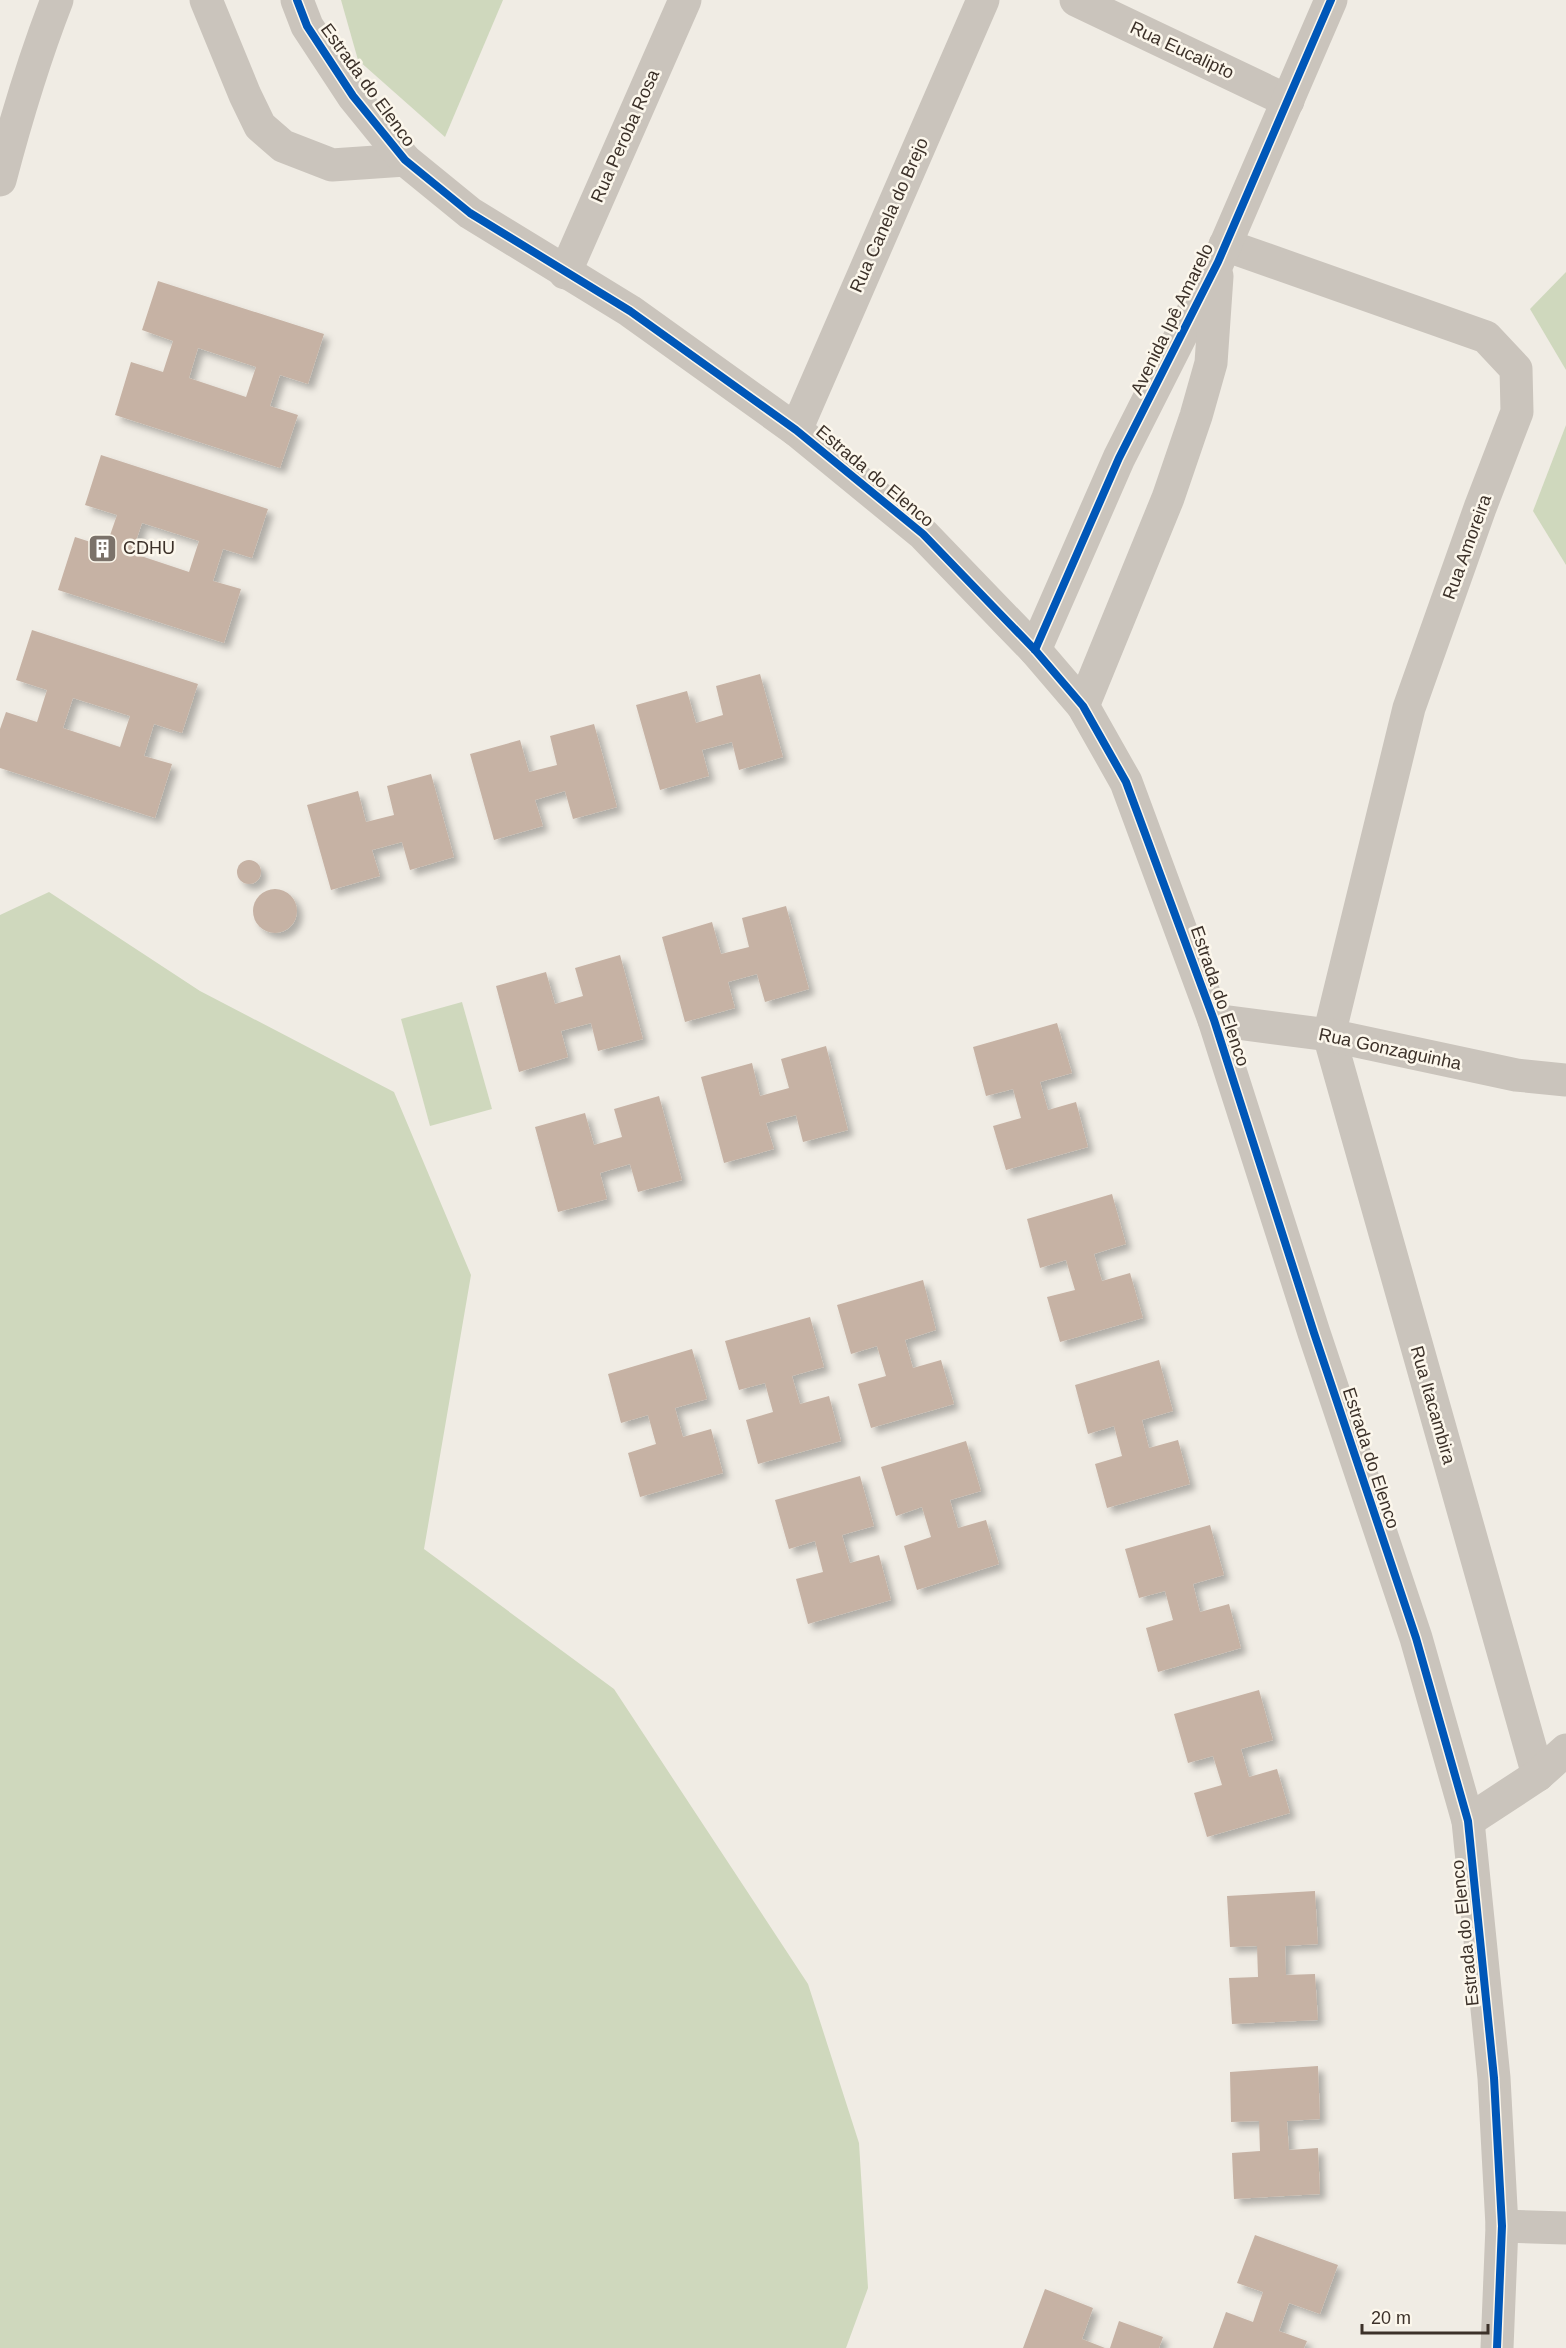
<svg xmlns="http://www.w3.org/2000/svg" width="1566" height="2348" font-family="Helvetica,sans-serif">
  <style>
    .green { fill: #cfd8bd }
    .building { fill: #c6b2a4; fill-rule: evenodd; filter: url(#shadow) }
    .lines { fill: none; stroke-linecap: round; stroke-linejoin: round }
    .minor { stroke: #cac4bc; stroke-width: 33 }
    .cycleway-casing { stroke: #fcf7ec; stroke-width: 11 }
    .cycleway { stroke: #0057b8; stroke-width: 8 }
    .labels { text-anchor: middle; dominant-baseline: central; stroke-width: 5; stroke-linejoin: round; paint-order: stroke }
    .street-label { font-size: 18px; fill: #3c3129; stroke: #fcf7ec }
    .poi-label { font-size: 18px; fill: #3c3129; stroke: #fcf7ec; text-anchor: start }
  </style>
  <defs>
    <filter id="shadow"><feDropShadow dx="5.5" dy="5.5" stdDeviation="3" flood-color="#0004"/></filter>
  </defs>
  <rect width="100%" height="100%" fill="#f0ece4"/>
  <!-- green -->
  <g class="green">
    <polygon points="341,0 503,0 445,137 358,60"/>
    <polygon points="1566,272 1566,370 1530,309"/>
    <polygon points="1566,425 1566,565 1533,511"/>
    <polygon points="49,892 200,991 394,1092 471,1275 424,1549 614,1689 808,1984 859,2143 868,2288 846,2348 0,2348 0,915"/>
    <polygon points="462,1002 492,1109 430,1126 401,1019"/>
  </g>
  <!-- building -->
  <g class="building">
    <path d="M158,281L324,334L308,384L280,375L270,406L298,415L280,468L115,415L131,362L163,372L173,341L142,330ZM198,348L256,367L246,397L189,378Z"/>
    <path d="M101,455L268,509L252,558L223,549L213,581L241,589L224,643L58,590L75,537L106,547L117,515L85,505ZM142,523L199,541L189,572L132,553Z"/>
    <path d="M32,630L198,684L182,733L154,724L144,756L172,764L155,818L0,768V729L6,712L37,722L47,690L16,680ZM73,698L130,716L120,747L63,728Z"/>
    <polygon points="760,674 783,757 739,770 732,742 702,750 709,776 660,790 636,705 687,691 696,723 723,715 716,686"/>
    <polygon points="594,724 617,807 573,819 565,791 535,800 543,826 494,840 470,754 520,740 529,772 557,765 550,736"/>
    <polygon points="431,774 454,857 410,870 402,842 372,850 380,876 331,890 307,805 358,791 366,822 394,815 387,786"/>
    <circle cx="249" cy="872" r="12"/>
    <circle cx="275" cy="911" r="22"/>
    <polygon points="786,906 809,989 765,1002 757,974 728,982 735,1008 685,1022 662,937 712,922 721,954 749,947 742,918"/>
    <polygon points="620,955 643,1039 598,1051 591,1023 561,1031 568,1057 519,1072 496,986 546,972 555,1004 583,996 575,968"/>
    <polygon points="1057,1023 1072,1073 1040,1082 1048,1110 1076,1102 1088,1147 1006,1170 993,1126 1021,1118 1013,1089 986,1096 973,1047"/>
    <polygon points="826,1046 848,1130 803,1142 796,1115 766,1123 774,1149 724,1163 701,1077 752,1063 760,1096 789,1088 781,1059"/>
    <polygon points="659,1096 682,1180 638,1192 630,1164 600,1173 607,1199 558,1212 535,1127 585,1113 594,1145 622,1137 614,1109"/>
    <polygon points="1112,1194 1126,1244 1094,1254 1102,1281 1130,1273 1143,1318 1060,1342 1047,1297 1075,1290 1066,1260 1040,1268 1027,1219"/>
    <polygon points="923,1280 936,1330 905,1340 913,1368 941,1360 954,1404 871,1428 858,1384 886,1376 877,1346 851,1354 837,1305"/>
    <polygon points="810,1317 824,1367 792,1376 800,1404 829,1396 841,1441 758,1464 746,1420 773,1412 765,1383 739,1390 725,1341"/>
    <polygon points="692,1349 707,1399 675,1408 683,1437 711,1429 723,1473 640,1497 628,1453 656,1444 648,1415 621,1423 608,1374"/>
    <polygon points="1159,1360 1173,1411 1142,1420 1149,1448 1178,1440 1190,1484 1107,1508 1095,1464 1122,1456 1114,1426 1088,1434 1075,1385"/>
    <polygon points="966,1441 981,1491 950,1500 958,1528 986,1520 999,1564 917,1590 904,1546 931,1537 922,1507 896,1516 881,1467"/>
    <polygon points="860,1476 874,1526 842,1535 850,1563 879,1555 891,1600 808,1624 796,1579 823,1572 815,1541 789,1549 775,1500"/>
    <polygon points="1210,1525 1224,1575 1193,1584 1200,1612 1229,1604 1241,1648 1158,1672 1146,1628 1173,1620 1165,1591 1139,1598 1125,1549"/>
    <polygon points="1259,1690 1273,1740 1241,1749 1249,1777 1277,1769 1290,1813 1207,1837 1194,1793 1222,1785 1213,1756 1188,1763 1174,1714"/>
    <polygon points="1315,1891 1318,1944 1285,1946 1286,1975 1315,1974 1318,2020 1232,2024 1229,1978 1258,1977 1257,1946 1230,1947 1227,1896"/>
    <polygon points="1318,2066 1320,2119 1287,2121 1289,2150 1318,2148 1320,2194 1234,2199 1232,2153 1260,2151 1259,2121 1231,2122 1230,2072"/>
    <polygon points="1255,2235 1338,2265 1320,2314 1289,2303 1279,2331 1307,2341 1304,2348 1213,2348 1226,2312 1253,2322 1263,2292 1237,2283"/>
    <polygon points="1045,2289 1093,2308 1082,2339 1105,2348 1023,2348"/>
    <polygon points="1119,2321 1163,2337 1159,2348 1110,2348"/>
  </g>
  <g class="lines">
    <!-- minor -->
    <g class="minor">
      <polyline points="206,0 245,95 260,126 283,146 332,165 405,160"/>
      <polyline points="297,0 307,26 353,96 405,160 470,213 630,311 796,430 923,534 1035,650 1083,706 1126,782 1214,1020 1314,1333 1416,1638 1468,1821 1494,2078 1502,2226 1497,2348"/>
      <polyline points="1076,0 1288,101"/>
      <path d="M0,180C16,119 34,59 57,0"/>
      <polyline points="1225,245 1486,337 1516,369 1517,412 1480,508 1409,708 1329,1035 1538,1775"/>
      <polyline points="565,273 685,0"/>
      <polyline points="796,430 983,0"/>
      <polyline points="1035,650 1119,458 1218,262 1331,0"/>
      <polyline points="1083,706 1168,498 1196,416 1211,363 1217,276"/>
      <polyline points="1214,1020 1329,1035 1516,1075 1566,1080"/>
      <polyline points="1468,1821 1538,1775 1566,1750"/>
      <polyline points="1502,2226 1566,2228"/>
    </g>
    <defs>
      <g id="cycleway">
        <polyline points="297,0 307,26 353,96 405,160 470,213 630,311 796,430 923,534 1035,650 1083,706 1126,782 1214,1020 1314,1333 1416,1638 1468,1821 1494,2078 1502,2226 1497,2348"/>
        <polyline points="1035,650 1119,458 1218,262 1331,0"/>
      </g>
    </defs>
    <!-- cycleway casing -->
    <use href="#cycleway" class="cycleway-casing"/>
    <!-- cycleway -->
    <use href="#cycleway" class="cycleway"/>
  </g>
  <!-- icons -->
  <defs>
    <symbol id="building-square" viewBox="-11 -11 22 22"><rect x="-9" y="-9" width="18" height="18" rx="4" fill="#7b726a" stroke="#fcf7ec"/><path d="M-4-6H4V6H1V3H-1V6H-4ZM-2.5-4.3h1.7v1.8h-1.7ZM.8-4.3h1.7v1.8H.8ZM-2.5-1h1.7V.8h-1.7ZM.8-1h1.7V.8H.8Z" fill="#fff"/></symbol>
  </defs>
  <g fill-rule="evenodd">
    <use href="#building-square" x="86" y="532" width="33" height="33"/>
  </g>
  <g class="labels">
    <!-- street labels -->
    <g class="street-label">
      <text transform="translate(1182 50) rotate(25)">Rua Eucalipto</text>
      <text transform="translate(368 85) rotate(54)">Estrada do Elenco</text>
      <text transform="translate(625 136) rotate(-66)">Rua Peroba Rosa</text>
      <text transform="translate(889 215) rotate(-66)">Rua Canela do Brejo</text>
      <text transform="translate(1172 319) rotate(-64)">Avenida Ipê Amarelo</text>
      <text transform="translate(875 476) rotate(40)">Estrada do Elenco</text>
      <text transform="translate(1467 547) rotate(-70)">Rua Amoreira</text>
      <text transform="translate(1220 996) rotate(71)">Estrada do Elenco</text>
      <text transform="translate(1390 1049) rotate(12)">Rua Gonzaguinha</text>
      <text transform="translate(1433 1405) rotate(74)">Rua Itacambira</text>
      <text transform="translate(1371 1458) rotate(72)">Estrada do Elenco</text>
      <text transform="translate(1465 1933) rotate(-96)">Estrada do Elenco</text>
    </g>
    <!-- poi labels -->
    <g class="poi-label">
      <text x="123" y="548">CDHU</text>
    </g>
  </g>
  <!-- scale -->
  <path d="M1362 2324v9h126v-9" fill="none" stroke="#3c3129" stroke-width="3"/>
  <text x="1371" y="2324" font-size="18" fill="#3c3129" stroke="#fcf7ec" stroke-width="4.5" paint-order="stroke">20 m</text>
</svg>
